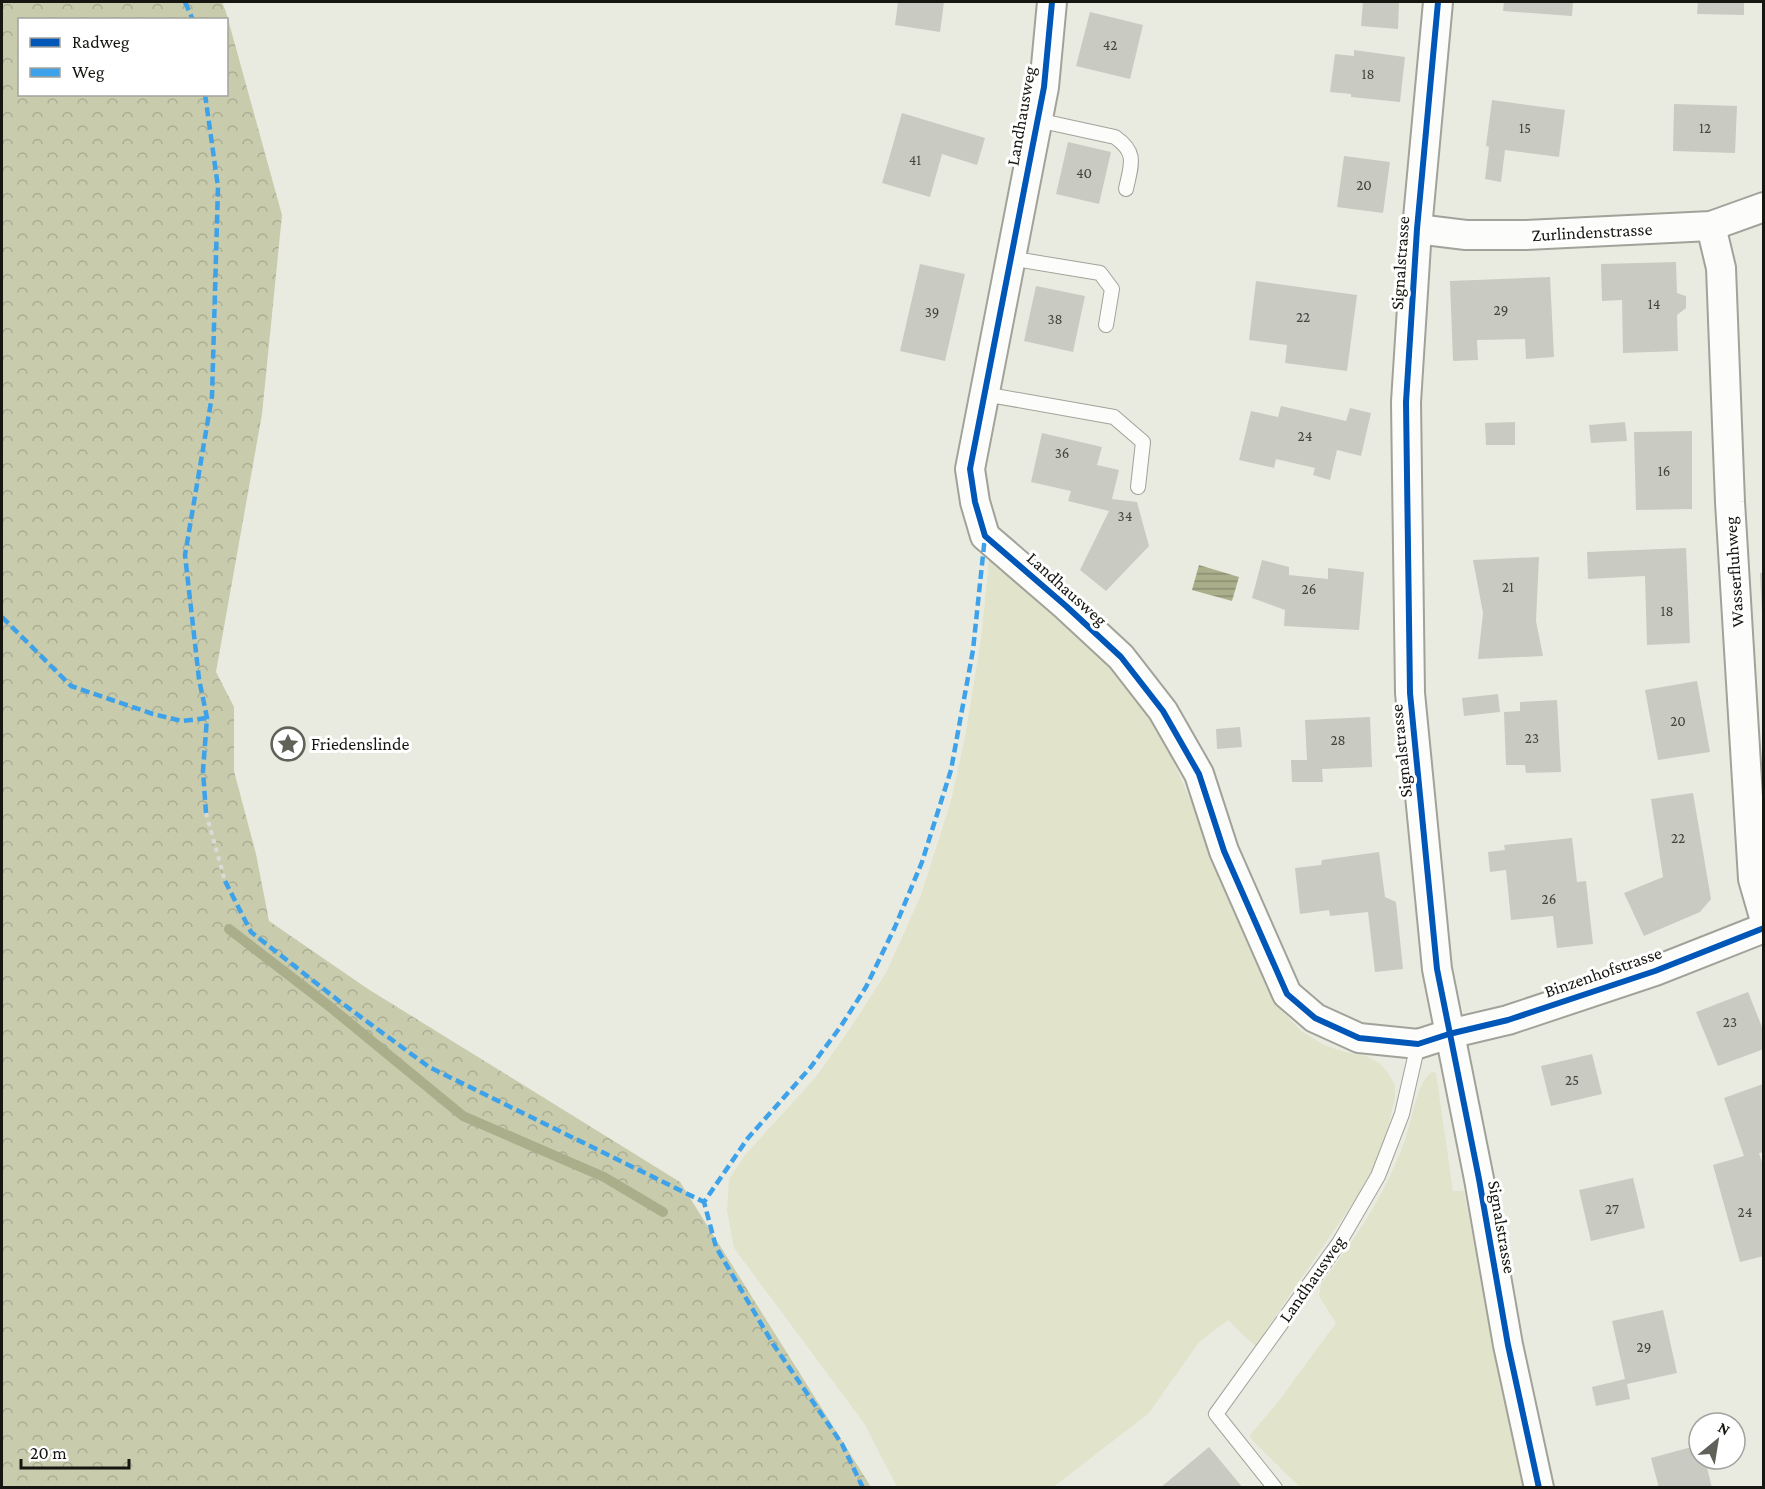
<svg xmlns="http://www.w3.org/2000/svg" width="1765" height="1489" font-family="'Crimson Pro',serif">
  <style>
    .grass { fill: #e1e3cb }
    .forest { fill: url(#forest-crowns); fill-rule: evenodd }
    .water { fill: url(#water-rules) }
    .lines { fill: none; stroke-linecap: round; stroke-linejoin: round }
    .stream { stroke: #abae8b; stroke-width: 10 }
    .building { fill: #c9cac2 }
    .lane-casing { stroke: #a1a29a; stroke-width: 16 }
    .street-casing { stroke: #a1a29a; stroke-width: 32 }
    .path { stroke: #dadad7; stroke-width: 4; stroke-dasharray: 4.5 4.5; stroke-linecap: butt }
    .lane { stroke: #fcfcfa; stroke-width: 14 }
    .street { stroke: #fcfcfa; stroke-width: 28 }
    .quiet { stroke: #3da2ea; stroke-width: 4.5; stroke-dasharray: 9 4.5; stroke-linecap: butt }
    .cycleway-casing { stroke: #fff; stroke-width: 10 }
    .cycleway { stroke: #0057b8; stroke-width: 6 }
    .labels { text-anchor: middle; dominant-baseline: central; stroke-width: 6; stroke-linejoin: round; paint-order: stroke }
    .number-label { font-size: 15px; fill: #43443c }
    .street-label { font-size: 18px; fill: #161710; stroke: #fff }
    .poi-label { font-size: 18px; fill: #161710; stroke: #fff; text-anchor: start }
  </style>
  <defs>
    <pattern id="forest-crowns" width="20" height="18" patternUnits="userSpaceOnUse" patternTransform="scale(1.5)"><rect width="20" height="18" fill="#c8cbac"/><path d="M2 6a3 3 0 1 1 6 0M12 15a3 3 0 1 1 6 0" fill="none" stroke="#abae93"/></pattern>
    <pattern id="water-rules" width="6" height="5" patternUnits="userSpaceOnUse" patternTransform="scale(1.5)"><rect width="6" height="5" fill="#abae8b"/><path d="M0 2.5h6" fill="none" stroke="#8a8d70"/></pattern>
  </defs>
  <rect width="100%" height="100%" fill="#eaebe0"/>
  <!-- grass -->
  <g class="grass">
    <polygon points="994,558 1000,558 1129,684 1165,742 1208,841 1245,939 1270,994 1282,1011 1301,1031 1324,1045 1345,1052 1366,1056 1379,1063 1388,1073 1395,1085 1395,1098 1389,1123 1379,1156 1359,1194 1255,1346 1228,1320 1199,1342 1149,1413 1052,1488 897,1487 864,1423 734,1248 727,1211 729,1179 745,1155 816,1077 851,1027 886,973 921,895 951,801 965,737 981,639 989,561"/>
    <path d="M1432,1072L1436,1073L1453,1191H1464L1493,1340L1526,1487H1300L1252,1440L1250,1435L1275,1406L1336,1323L1319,1296L1321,1284C1355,1239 1386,1194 1405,1140C1412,1122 1416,1082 1432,1072Z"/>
  </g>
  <!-- forest -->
  <path class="forest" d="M2,2H222L226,12L282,215L262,414L216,672L234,707V771L256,854L269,921L368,989L680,1182L871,1487H2ZM20,20H226V94H20Z"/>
  <!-- water -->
  <polygon class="water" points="1199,565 1239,577 1232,601 1192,590"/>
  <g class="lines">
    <!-- stream -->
    <polyline class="stream" points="229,929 329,1006 463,1116 604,1177 663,1212"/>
  </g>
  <!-- building -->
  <g class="building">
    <polygon points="898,2 944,2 940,32 895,25"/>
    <polygon points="1363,2 1399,2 1398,29 1361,26"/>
    <polygon points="1504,2 1573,2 1572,16 1503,11"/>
    <polygon points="1698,2 1744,2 1744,15 1697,14"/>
    <polygon points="1090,12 1143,25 1130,79 1076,66"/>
    <polygon points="1354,50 1405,57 1400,102 1351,97 1351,94 1330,92 1335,54 1354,56"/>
    <polygon points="1492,100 1565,110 1559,157 1505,150 1501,182 1485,179 1489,147 1486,146"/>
    <polygon points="1674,104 1737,106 1735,153 1673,151"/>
    <polygon points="902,113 985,138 977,165 942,154 930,197 882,183"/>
    <polygon points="1068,142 1111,152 1099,204 1056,194"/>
    <polygon points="1344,156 1390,162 1383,213 1337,207"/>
    <polygon points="1676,262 1677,293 1686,296 1686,308 1677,315 1678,351 1623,353 1622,300 1602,301 1601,264"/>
    <polygon points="920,264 965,274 945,361 900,351"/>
    <polygon points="1550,277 1554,357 1526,359 1525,339 1477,340 1478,360 1453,361 1450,281"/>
    <polygon points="1256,281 1357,295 1347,371 1285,363 1287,345 1249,340"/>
    <polygon points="1036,286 1085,296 1073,352 1024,341"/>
    <polygon points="1281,406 1346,421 1350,408 1371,413 1361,456 1337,450 1330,480 1313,475 1315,468 1276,459 1274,468 1239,460 1251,411 1278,417"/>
    <polygon points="1515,422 1515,445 1486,445 1485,423"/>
    <polygon points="1625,422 1627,441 1591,443 1589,425"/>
    <polygon points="1692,431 1692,509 1636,510 1634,432"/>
    <polygon points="1042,433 1102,447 1097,465 1119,470 1112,499 1137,502 1149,546 1106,591 1080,570 1109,511 1068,501 1071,491 1031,482"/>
    <polygon points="1686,548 1690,643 1647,645 1645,576 1588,579 1587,552"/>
    <polygon points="1539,557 1536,621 1543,656 1478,659 1483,613 1473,560"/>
    <polygon points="1262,560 1289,567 1289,575 1328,579 1328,568 1364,572 1359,630 1284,626 1285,610 1252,598"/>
    <polygon points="1760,573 1764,573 1764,614 1762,614"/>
    <polygon points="1697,681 1710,752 1658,760 1645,690"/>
    <polygon points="1498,694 1500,712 1464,716 1462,698"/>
    <polygon points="1557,700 1561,772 1526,773 1525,765 1506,765 1504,712 1520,711 1520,702"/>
    <polygon points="1370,717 1372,767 1322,769 1323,782 1292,782 1291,760 1307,760 1305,720"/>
    <polygon points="1240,727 1242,747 1217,749 1216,729"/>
    <polygon points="1693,793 1711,899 1700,912 1644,936 1624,893 1663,877 1651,799"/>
    <polygon points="1572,838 1577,882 1586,881 1593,944 1557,948 1553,916 1511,920 1506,870 1490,872 1488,852 1505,850 1504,845"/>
    <polygon points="1379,852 1385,897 1396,902 1403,969 1375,972 1368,912 1330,916 1329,910 1300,914 1295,868 1321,865 1322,860"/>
    <polygon points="1748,992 1764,1032 1764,1049 1718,1066 1696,1012"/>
    <polygon points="1592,1054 1602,1094 1551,1106 1541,1066"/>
    <polygon points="1763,1084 1764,1152 1759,1153 1764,1168 1764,1256 1740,1262 1713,1165 1744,1156 1724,1098"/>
    <polygon points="1633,1178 1645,1228 1591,1241 1579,1190"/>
    <polygon points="1663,1310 1677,1373 1627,1384 1630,1399 1596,1406 1592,1387 1625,1379 1612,1321"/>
    <polygon points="1699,1445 1699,1459 1705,1459 1712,1488 1659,1488 1651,1458"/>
    <polygon points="1209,1447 1243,1488 1160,1488"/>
  </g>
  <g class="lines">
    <defs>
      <g id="lane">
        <path d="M1037,120L1115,137C1138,153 1131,165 1126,189"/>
        <polyline points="1009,258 1100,273 1112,289 1106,325"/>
        <polyline points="984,394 1114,417 1143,442 1138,487"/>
        <polyline points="1275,1488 1216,1414 1339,1243 1378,1176 1402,1114 1418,1044"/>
      </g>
      <g id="street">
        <polyline points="1052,2 1044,87 970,469 975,502 985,536 1066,606 1121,657 1163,711 1199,774 1224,851 1287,994 1315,1018 1359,1038 1418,1044 1449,1034 1508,1020 1655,971 1764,928"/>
        <polyline points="1438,2 1417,229 1406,402 1410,693 1437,969 1479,1179 1508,1345 1539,1488"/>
        <polyline points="1711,226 1721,268 1730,502 1753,879 1764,917"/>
        <polyline points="1417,229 1466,235 1526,235 1711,226 1764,207"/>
      </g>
    </defs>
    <!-- lane casing -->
    <use href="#lane" class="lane-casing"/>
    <!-- street casing -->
    <use href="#street" class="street-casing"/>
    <!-- path -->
    <polyline class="path" points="206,813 225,881"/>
    <!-- lane -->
    <use href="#lane" class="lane"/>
    <!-- street -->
    <use href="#street" class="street"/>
    <!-- quiet -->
    <g class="quiet">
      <polyline points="185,2 193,20"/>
      <polyline points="205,94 218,187 212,396 185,555 199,679 207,718 203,771 206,813"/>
      <polyline points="2,617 71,686 153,714 182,721 207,718"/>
      <polyline points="225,881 251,932 339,1001 429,1067 704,1202"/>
      <polyline points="863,1488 842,1444 773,1344 716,1247 704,1202 748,1138 810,1068 841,1026 866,987 895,927 922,862 951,770 973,650 985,536"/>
    </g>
    <defs>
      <g id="cycleway">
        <polyline points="1052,2 1044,87 970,469 975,502 985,536 1066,606 1121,657 1163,711 1199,774 1224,851 1287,994 1315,1018 1359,1038 1418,1044 1449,1034 1508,1020 1655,971 1764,928"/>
        <polyline points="1438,2 1417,229 1406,402 1410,693 1437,969 1479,1179 1508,1345 1539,1488"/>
      </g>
    </defs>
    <!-- cycleway casing -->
    <use href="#cycleway" class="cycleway-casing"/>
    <!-- cycleway -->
    <use href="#cycleway" class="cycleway"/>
  </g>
  <!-- icons -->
  <defs>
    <symbol id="sight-ring" viewBox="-11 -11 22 22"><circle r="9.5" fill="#fff" stroke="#606159" stroke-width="1.5"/><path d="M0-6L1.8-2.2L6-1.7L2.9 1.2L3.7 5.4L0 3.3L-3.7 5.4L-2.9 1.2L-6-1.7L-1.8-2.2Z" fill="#606159"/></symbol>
  </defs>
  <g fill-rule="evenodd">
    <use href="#sight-ring" x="269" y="725" width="38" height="38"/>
  </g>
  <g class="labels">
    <!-- number labels -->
    <g class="number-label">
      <text x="1110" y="45">42</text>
      <text x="1368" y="74">18</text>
      <text x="1525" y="128">15</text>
      <text x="1705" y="128">12</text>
      <text x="915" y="160">41</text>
      <text x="1084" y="173">40</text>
      <text x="1364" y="185">20</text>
      <text x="1654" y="304">14</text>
      <text x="1501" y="310">29</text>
      <text x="932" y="312">39</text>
      <text x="1303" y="317">22</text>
      <text x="1055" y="319">38</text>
      <text x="1305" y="436">24</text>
      <text x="1062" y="453">36</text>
      <text x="1664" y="471">16</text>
      <text x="1125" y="516">34</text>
      <text x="1508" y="587">21</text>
      <text x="1309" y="589">26</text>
      <text x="1667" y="611">18</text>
      <text x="1678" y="721">20</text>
      <text x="1532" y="738">23</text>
      <text x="1338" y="740">28</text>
      <text x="1678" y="838">22</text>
      <text x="1549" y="899">26</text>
      <text x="1730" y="1022">23</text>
      <text x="1572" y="1080">25</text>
      <text x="1612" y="1209">27</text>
      <text x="1745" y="1212">24</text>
      <text x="1644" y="1347">29</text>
    </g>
    <!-- street labels -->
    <g class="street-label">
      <text transform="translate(1021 116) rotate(-80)">Landhausweg</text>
      <text transform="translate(1592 232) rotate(-3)">Zurlindenstrasse</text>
      <text transform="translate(1400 263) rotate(-86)">Signalstrasse</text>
      <text transform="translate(1734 572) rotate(-94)">Wasserfluhweg</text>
      <text transform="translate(1067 589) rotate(42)">Landhausweg</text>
      <text transform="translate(1401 751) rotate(-96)">Signalstrasse</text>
      <text transform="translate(1603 972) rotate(-19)">Binzenhofstrasse</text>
      <text transform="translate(1502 1227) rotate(80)">Signalstrasse</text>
      <text transform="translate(1312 1279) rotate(-55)">Landhausweg</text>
    </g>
    <!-- poi labels -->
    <g class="poi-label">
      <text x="311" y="744">Friedenslinde</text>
    </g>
  </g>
  <!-- border -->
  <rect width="1765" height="1489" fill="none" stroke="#161710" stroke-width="6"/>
  <!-- legend -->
  <rect x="18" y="18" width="210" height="78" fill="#ffffff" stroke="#a2a29f" stroke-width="1.5"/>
  <rect x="30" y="38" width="30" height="9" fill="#0057b8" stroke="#a2a29f" stroke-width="1.5"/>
  <text x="72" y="48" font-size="18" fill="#161710">Radweg</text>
  <rect x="30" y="68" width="30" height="9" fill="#3da2ea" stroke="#a2a29f" stroke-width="1.5"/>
  <text x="72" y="78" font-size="18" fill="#161710">Weg</text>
  <!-- north arrow -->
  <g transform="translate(1717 1441) rotate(30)"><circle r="28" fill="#ffffff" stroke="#a2a29f" stroke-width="1.5"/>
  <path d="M0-4.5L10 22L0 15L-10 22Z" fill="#606159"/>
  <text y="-9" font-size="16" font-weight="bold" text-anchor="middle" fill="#161710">N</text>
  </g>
  <!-- scale -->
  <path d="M21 1459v9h108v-9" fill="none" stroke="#161710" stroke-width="3"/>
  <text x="30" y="1459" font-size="18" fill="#161710" stroke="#ffffff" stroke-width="4.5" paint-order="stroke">20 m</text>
</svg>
